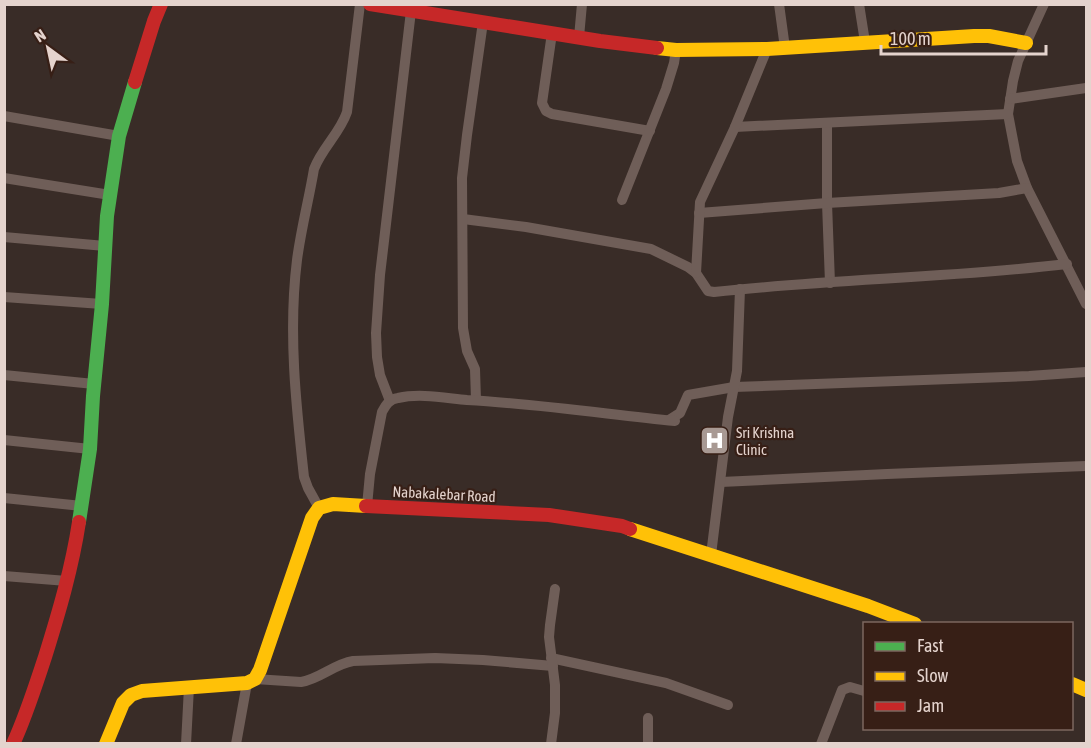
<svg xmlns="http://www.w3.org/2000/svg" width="1091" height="748" font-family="'Asap Condensed',sans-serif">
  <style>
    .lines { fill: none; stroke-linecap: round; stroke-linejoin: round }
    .street { stroke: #6f5e58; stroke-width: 10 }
    .fast { stroke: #4caf50; stroke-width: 14 }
    .slow { stroke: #ffc107; stroke-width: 14 }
    .jam { stroke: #c62828; stroke-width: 14 }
    .labels { text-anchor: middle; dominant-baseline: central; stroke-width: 4.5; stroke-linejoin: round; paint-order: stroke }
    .poi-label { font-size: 15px; fill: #e4d3cd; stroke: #371f16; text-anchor: start }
    .street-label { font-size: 15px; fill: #e4d3cd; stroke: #371f16 }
  </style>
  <rect width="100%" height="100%" fill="#392c27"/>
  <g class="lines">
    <!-- street -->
    <g class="street">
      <polyline points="779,4 785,48"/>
      <polyline points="859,4 865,42"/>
      <polyline points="1044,4 1018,61 1013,81 1008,114 1017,161 1027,188 1086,304"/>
      <polyline points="552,33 542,103 546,111 552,114 650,131"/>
      <polyline points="579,37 582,4"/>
      <polyline points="1010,99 1086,88"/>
      <polyline points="4,116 119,136"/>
      <polyline points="827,123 827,203 830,283"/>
      <polyline points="735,127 1008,114"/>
      <polyline points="4,178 110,195"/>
      <polyline points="622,200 666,89 674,63 676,50"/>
      <polyline points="699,213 827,203 999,193 1027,188"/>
      <path d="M463,219L526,227L651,249L688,267L696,273L708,291L714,292C831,279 950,278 1067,264"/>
      <polyline points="4,237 105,246"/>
      <polyline points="696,273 700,202 735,127 767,49"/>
      <polyline points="4,297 102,304"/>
      <polyline points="4,375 94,384"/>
      <polyline points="476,400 475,369 467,351 463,328 462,178 467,135 483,22"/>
      <polyline points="390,401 380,375 377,357 376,333 380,275 411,11"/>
      <polyline points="669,420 680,413 688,395 734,387 1029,376 1086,372"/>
      <polyline points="4,440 90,449"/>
      <polyline points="721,482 887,474 1086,466"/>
      <polyline points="4,498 82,506"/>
      <path d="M367,506L370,474L382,412C386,405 389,399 398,398C420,393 445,398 467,400C537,404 606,414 675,421"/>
      <path d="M319,508L308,488L304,477C296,405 288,332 297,260C301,229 309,199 314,169C322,148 340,133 347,112L360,4"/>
      <polyline points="711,555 728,417 737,371 740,289"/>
      <polyline points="4,576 67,581"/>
      <polyline points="551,658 666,683 728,705"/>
      <path d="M255,679L301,682C320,679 334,664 353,661L435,658L483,660L553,666"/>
      <polyline points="186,744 189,687"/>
      <polyline points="236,744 247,683"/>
      <polyline points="551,744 555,713 555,685 549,637 550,625 555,589"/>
      <polyline points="648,744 648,718"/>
      <polyline points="821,744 842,690 850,687 864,691"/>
    </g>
    <!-- fast -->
    <polyline class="fast" points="79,522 90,449 93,396 102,304 107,216 119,136 135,82"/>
    <!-- slow -->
    <g class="slow">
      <polyline points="657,48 676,50 767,49 974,36 989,36 1026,43"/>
      <polyline points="630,529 868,606 915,624"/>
      <polyline points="1072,684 1086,690"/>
      <polyline points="106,744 123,703 131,695 142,691 247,683 255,679 260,670 312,518 319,508 333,504 366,506"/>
    </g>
    <!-- jam -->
    <g class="jam">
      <polyline points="370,4 600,41 657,48"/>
      <polyline points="135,82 154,21 161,4"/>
      <polyline points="366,506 549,515 622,526 630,529"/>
      <path d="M13,744C26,716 35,687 45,657C59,612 72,568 79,522"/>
    </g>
  </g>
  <!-- icons -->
  <defs>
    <symbol id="hospital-square" viewBox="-11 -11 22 22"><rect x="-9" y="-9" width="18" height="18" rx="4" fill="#a89993" stroke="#371f16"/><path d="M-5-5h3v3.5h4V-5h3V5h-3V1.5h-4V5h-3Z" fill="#fff"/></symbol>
  </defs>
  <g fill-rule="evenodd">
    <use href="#hospital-square" x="698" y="424" width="33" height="33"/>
  </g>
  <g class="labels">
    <!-- poi labels -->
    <g class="poi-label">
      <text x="736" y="432">Sri Krishna<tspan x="736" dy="17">Clinic</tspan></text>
    </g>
    <!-- street labels -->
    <g class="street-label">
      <text transform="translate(444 494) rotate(3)">Nabakalebar Road</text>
    </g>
  </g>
  <!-- border -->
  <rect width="1091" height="748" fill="none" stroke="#e4d3cd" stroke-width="12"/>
  <!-- legend -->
  <rect x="863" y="622" width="210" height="108" fill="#371f16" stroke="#7c675f" stroke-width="1.5"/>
  <rect x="875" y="642" width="30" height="9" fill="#4caf50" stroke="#7c675f" stroke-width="1.5"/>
  <text x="917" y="652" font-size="18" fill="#e4d3cd">Fast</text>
  <rect x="875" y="672" width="30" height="9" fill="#ffc107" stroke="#7c675f" stroke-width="1.5"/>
  <text x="917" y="682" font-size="18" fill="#e4d3cd">Slow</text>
  <rect x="875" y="702" width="30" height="9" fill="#c62828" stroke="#7c675f" stroke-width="1.5"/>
  <text x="917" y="712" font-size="18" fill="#e4d3cd">Jam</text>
  <!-- north arrow -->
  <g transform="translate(48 48) rotate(327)" stroke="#371f16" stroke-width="4.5" paint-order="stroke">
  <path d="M0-4.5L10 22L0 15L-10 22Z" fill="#e4d3cd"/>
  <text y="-9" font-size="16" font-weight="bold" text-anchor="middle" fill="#e4d3cd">N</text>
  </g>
  <!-- scale -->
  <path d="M881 45v9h165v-9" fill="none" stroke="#e4d3cd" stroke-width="3"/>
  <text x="890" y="45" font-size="18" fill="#e4d3cd" stroke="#371f16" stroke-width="4.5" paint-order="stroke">100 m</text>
</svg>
